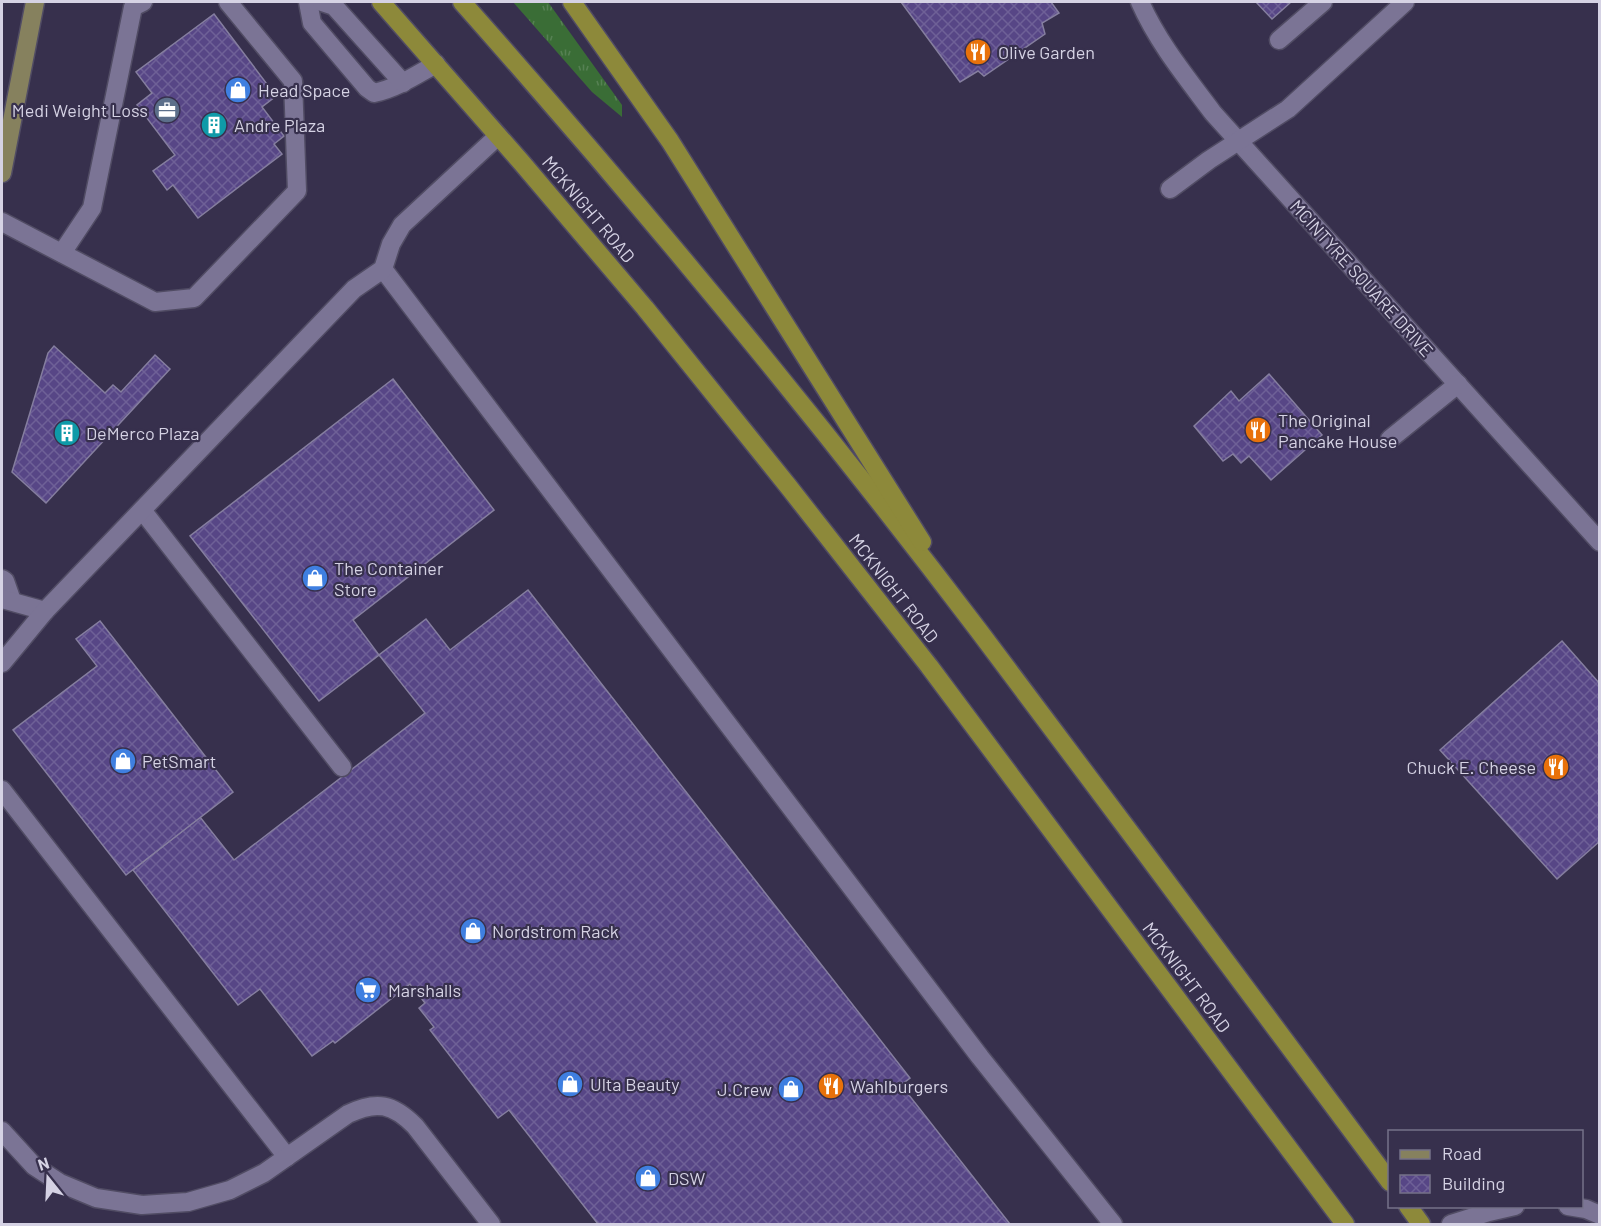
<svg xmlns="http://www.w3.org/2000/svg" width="1601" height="1226" font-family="Barlow,sans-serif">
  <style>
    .grass { fill: url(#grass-tufts) }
    .building { fill: url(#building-cross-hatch); stroke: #857e9f; stroke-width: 1.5 }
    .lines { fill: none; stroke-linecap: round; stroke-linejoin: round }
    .minor-casing { stroke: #514c64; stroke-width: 21 }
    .major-casing { stroke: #514c64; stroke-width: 21 }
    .highway-casing { stroke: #514c64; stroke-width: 21 }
    .minor { stroke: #7b7495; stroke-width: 18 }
    .major { stroke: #86815e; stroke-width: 18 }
    .highway { stroke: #8d893a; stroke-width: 18 }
    .labels { text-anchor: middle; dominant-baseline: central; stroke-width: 4.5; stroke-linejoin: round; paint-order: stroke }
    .poi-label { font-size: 18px; fill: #d5d2e4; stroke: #37304d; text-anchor: start }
    .street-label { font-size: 18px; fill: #d5d2e4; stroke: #37304d }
  </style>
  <defs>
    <pattern id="grass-tufts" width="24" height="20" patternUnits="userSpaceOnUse" patternTransform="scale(1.5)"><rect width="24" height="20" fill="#3a6d36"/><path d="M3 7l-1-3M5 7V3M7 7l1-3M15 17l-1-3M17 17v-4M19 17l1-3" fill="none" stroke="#568153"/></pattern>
    <pattern id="building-cross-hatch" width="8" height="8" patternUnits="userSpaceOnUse" patternTransform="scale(1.5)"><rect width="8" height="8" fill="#574686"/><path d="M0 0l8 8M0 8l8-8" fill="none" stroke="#6e6097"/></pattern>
  </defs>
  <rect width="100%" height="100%" fill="#37304d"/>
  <!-- grass -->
  <polygon class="grass" points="513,2 548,2 622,105 622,117 592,92"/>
  <!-- building -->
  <g class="building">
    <polygon points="901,2 1051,2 1059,13 1042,23 1045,34 984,76 978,71 960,82"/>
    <polygon points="1256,2 1291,2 1272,19"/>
    <polygon points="214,14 276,96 262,107 284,136 274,144 282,154 198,218 173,185 167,190 153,171 175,155 137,105 152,93 136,72"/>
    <polygon points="54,346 105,393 113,385 121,392 155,355 170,369 46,503 12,472 48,353"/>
    <polygon points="1269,374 1322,435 1271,480 1249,456 1241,463 1233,454 1223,461 1194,426 1231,391 1239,401"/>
    <polygon points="393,379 494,510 353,620 379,655 319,701 190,536"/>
    <polygon points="528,590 910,1078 901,1085 1010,1224 598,1224 509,1110 498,1118 430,1030 434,1027 419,1008 425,1003 410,984 335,1043 333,1041 312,1056 260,989 238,1005 133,870 200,817 234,860 425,713 379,655 426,619 450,650"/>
    <polygon points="100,621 233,792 126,875 13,730 97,666 76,639"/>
    <polygon points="1562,641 1600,684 1600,841 1557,879 1440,750"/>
  </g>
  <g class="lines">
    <defs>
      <g id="minor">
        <path d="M308,2L312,23L367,88L374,93C397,88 416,75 436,64"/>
        <polyline points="322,2 334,6 403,83"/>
        <path d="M1140,2C1158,43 1187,78 1213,113L1600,542"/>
        <polyline points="1279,40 1323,2"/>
        <polyline points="1170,189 1209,160 1288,109 1405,2"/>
        <polyline points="2,222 155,302 194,298 297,191 293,81 228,2"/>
        <polyline points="62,253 92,208 133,7 143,2"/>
        <polyline points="383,269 980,1057 1113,1224"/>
        <polyline points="1390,439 1458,384"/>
        <polyline points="142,510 342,767"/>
        <polyline points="2,579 5,581 12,601"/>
        <polyline points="2,599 45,611"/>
        <polyline points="2,663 45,611 354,289 383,269 391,244 402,225 498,136"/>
        <polyline points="2,790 287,1157"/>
        <path d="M2,1131L34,1166L60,1183L96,1198L142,1205L188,1202L230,1190L264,1173L348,1114C377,1100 393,1104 415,1126L491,1224"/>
        <polyline points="1568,1206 1586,1209 1600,1215"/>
        <polyline points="1451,1224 1489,1212 1515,1206"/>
      </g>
      <polyline id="major" points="2,173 35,2"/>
      <g id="highway">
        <polyline points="381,2 522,163 645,308 788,486 929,666 1345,1224"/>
        <path d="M462,2C642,205 815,415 979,631C1117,814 1253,998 1390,1182"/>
        <polyline points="572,2 670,141 922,542"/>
        <polyline points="1408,1206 1421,1224"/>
      </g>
    </defs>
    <!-- minor casing -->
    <use href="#minor" class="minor-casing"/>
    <!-- major casing -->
    <use href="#major" class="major-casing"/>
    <!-- highway casing -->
    <use href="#highway" class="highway-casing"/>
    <!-- minor -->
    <use href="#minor" class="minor"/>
    <!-- major -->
    <use href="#major" class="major"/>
    <!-- highway -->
    <use href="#highway" class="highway"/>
  </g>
  <!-- icons -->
  <defs>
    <symbol id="restaurant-disc" viewBox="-11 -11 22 22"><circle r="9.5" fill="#e8710a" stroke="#37304d"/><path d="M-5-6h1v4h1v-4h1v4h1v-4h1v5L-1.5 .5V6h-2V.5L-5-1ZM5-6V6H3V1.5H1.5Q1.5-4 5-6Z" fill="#fff"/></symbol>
    <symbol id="shop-disc" viewBox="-11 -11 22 22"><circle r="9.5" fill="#3f7fe0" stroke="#37304d"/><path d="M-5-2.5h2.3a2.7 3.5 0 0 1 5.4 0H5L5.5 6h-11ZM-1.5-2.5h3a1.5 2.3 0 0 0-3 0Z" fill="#fff"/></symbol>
    <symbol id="office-disc" viewBox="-11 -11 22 22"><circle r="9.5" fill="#5c6f8a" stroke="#37304d"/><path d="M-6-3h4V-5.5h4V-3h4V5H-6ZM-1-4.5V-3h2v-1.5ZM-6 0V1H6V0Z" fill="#fff"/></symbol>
    <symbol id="building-disc" viewBox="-11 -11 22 22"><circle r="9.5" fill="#0f9aa8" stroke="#37304d"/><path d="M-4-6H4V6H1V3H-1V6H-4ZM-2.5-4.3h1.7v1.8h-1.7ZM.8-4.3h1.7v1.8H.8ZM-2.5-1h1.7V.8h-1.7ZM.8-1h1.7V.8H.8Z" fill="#fff"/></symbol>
    <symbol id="supermarket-disc" viewBox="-11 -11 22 22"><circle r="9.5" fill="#3f7fe0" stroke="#37304d"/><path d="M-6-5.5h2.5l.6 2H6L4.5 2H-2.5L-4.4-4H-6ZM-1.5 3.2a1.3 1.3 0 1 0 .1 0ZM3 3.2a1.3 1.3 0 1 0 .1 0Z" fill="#fff"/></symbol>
  </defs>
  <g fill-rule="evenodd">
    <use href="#restaurant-disc" x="963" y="37" width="30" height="30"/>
    <use href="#shop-disc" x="223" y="75" width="30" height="30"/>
    <use href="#office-disc" x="152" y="95" width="30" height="30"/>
    <use href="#building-disc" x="199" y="110" width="30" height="30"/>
    <use href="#restaurant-disc" x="1243" y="415" width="30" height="30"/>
    <use href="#building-disc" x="52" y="418" width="30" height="30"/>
    <use href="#shop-disc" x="300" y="563" width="30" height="30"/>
    <use href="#shop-disc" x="108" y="746" width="30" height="30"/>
    <use href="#restaurant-disc" x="1541" y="752" width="30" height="30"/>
    <use href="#shop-disc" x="458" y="916" width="30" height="30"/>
    <use href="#supermarket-disc" x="353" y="975" width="30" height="30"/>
    <use href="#shop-disc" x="555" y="1069" width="30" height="30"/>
    <use href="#restaurant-disc" x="816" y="1071" width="30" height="30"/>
    <use href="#shop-disc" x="776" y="1074" width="30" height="30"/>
    <use href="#shop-disc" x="633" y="1163" width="30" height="30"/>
  </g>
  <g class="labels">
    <!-- poi labels -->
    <g class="poi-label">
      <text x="998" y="52">Olive Garden</text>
      <text x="258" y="90">Head Space</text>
      <text x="148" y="110" text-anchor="end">Medi Weight Loss</text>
      <text x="234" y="125">Andre Plaza</text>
      <text x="1278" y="420">The Original<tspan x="1278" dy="21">Pancake House</tspan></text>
      <text x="86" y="433">DeMerco Plaza</text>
      <text x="334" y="568">The Container<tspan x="334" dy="21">Store</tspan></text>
      <text x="142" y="761">PetSmart</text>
      <text x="1536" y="767" text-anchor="end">Chuck E. Cheese</text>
      <text x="492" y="931">Nordstrom Rack</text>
      <text x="388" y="990">Marshalls</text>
      <text x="590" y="1084">Ulta Beauty</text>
      <text x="850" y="1086">Wahlburgers</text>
      <text x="772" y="1089" text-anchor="end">J.Crew</text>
      <text x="668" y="1178">DSW</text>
    </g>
    <!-- street labels -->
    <g class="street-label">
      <text transform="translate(589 209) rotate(50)">MCKNIGHT ROAD</text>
      <text transform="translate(1362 278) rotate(48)">MCINTYRE SQUARE DRIVE</text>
      <text transform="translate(894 588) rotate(52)">MCKNIGHT ROAD</text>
      <text transform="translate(1187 977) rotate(53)">MCKNIGHT ROAD</text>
    </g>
  </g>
  <!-- border -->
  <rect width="1601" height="1226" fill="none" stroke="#d5d2e4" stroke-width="6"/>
  <!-- legend -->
  <rect x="1388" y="1130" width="195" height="78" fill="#37304d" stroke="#767189" stroke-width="1.5"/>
  <rect x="1400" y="1150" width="30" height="9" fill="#86815e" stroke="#767189" stroke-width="1.5"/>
  <text x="1442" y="1160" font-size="18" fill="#d5d2e4">Road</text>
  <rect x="1400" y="1175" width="30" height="18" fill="url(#building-cross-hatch)" stroke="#767189" stroke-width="1.5"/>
  <text x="1442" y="1190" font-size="18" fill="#d5d2e4">Building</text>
  <!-- north arrow -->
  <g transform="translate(48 1178) rotate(342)" stroke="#37304d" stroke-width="4.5" paint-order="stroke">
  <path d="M0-4.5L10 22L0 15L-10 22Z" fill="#d5d2e4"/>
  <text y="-9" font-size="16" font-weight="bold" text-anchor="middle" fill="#d5d2e4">N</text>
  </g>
</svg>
